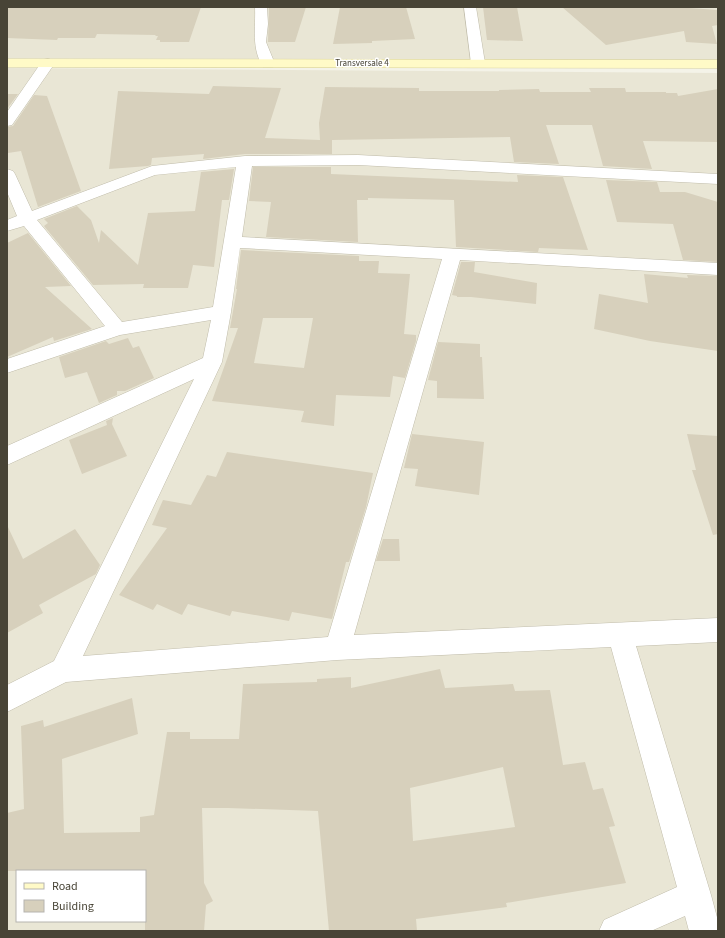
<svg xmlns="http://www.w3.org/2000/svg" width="725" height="938" font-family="'Source Sans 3',sans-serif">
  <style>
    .residential { fill: #e9e6d5; fill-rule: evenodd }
    .building { fill: #d7d0bc; fill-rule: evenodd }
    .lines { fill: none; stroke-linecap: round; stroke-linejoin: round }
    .minor-casing { stroke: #c0bcaa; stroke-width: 1 }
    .secondary-casing { stroke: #d6cf96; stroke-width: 1 }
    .minor { fill: #fff; fill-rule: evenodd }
    .secondary { fill: #fffac7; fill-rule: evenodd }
    .labels { text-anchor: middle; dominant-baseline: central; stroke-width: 3; stroke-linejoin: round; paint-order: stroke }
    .far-street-label { font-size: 9px; fill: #484436; stroke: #fff }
  </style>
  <rect width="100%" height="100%" fill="#f4f3e8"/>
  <!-- residential -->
  <g class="residential">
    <polygon points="7,7 718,7 718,61 7,58"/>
    <path d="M7,68L718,73V931H7ZM17,871H145V921H17Z"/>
  </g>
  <!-- building -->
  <g class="building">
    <polygon points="7,7 201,7 189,42 160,42 160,40 156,40 158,36 155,36 156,35 97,34 95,38 58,38 57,40 7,38"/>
    <polygon points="269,7 306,7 295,42 268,42"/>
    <polygon points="340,7 406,7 415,39 372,41 372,43 333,44"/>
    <polygon points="483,7 517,7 523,41 487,40"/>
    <polygon points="562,7 674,7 718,10 718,25 712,26 717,44 686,42 684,31 606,45"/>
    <polygon points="213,86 281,88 265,138 320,140 319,123 325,87 419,88 419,91 499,91 499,90 539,89 540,92 591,92 589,88 625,88 626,92 666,92 666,93 677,93 678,96 718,89 718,142 643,141 652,169 603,166 592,125 546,125 559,164 514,162 510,137 332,140 332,154 245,154 203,159 204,154 152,158 151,165 148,166 109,169 118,91 209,94"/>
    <polygon points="7,94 18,94 7,109"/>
    <polygon points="34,95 47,96 81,191 38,207 21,151 8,153 7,127 13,126"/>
    <polygon points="253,167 331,167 331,174 518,182 517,175 563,177 588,250 539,248 538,252 456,247 454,200 368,198 368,200 357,200 358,242 266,237 271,202 249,201"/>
    <polygon points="234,169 229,200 222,200 214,267 193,265 188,288 143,288 144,284 93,285 44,226 48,223 44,219 77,206 91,220 99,243 101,230 138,265 148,213 195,211 201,172"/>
    <polygon points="606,180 657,182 660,192 685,192 718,202 718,262 683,260 673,224 617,222"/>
    <polygon points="28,233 71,286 45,287 92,329 54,341 53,337 7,357 7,243"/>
    <path d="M241,250L359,256V261H379L378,273L410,274L404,334L416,335V341L405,378L393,376L390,397L336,395L334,426L301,422L304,411L212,401L238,328H230L237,289H236ZM263,318H313L304,368L254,363Z"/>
    <polygon points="461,262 475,262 474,272 537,283 536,304 471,297 457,297 457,296 452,295"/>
    <polygon points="644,274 688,278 687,275 718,276 718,351 650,341 594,329 599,294 648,303"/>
    <polygon points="128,338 133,348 139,346 154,378 125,391 117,391 117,395 99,403 87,372 65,378 59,357 106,341 109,344"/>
    <polygon points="438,342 480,344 480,357 482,357 484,399 437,398 437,381 428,380"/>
    <polygon points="113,418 112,424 127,456 82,474 69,440 107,425 106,421"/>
    <polygon points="412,434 484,442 479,495 415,486 418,469 404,468"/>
    <polygon points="687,434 718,436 718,534 713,535 692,470 696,470"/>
    <polygon points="227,452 373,473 366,507 349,562 346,562 332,619 292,612 289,621 232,611 230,616 188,604 182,615 157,604 153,610 119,595 167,528 152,525 163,500 191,505 207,475 216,477"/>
    <polygon points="7,525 23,559 75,529 100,565 96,574 39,605 43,613 7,633"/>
    <polygon points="383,539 399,539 400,561 376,561"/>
    <path d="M440,669L445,688L513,684L515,691L550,690L563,765L585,762L593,790L603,788L615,826L609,827L626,883L506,903L507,907L416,919L417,931H329L318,811L228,808H202L204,883L213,901L206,905L204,931H145V871H7V813L24,809L21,726L43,720L44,727L132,698L138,734L62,759L64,833L140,832V817L154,815L167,732H190V739H239L243,684L317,682V679L351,677V688ZM503,767L515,827L413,841L410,788Z"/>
  </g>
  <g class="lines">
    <defs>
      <g id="minor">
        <path d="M255,7H267L268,24L266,42L275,64L273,67H263C251,48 256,28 255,7Z"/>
        <polygon points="464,7 476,7 485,63 483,66 473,66 471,63"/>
        <polygon points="48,59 53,60 55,63 12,125 7,126 7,112 43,60"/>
        <path d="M358,155L718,174V184L358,165L252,166L242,237L718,263V275L460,260L354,635L718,618V642L636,646L711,895L718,921V931H689L685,916L651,931H599L604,920L677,887L611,647L337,660L66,682L7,712V685L54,661L194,379L7,465V446L203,358L211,320L120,335L7,373V359L105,326L24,226L7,231V220L17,216L7,192V169L13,171L15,174L32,211L152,166L245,156ZM236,167L213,307L122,322L37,220L155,175ZM240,248L442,259L328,637L83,656L222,362L231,312Z"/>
      </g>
      <polygon id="secondary" points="7,59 718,60 718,68 7,67"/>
    </defs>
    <!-- minor casing -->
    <use href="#minor" class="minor-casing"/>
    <!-- secondary casing -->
    <use href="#secondary" class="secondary-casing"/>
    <!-- minor -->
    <use href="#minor" class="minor"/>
    <!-- secondary -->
    <use href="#secondary" class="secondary"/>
  </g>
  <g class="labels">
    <!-- far-street labels -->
    <g class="far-street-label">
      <text x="362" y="63">Transversale 4</text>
    </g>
  </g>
  <!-- border -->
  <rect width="725" height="938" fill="none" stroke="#484436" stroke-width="16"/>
  <!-- legend -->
  <rect x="16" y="870" width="130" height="52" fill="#ffffff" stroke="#b6b4af"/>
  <rect x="24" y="883" width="20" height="6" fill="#fffac7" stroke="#b6b4af"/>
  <text x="52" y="890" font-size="12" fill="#484436">Road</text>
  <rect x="24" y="900" width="20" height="12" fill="#d7d0bc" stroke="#b6b4af"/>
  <text x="52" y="910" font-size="12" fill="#484436">Building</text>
</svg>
